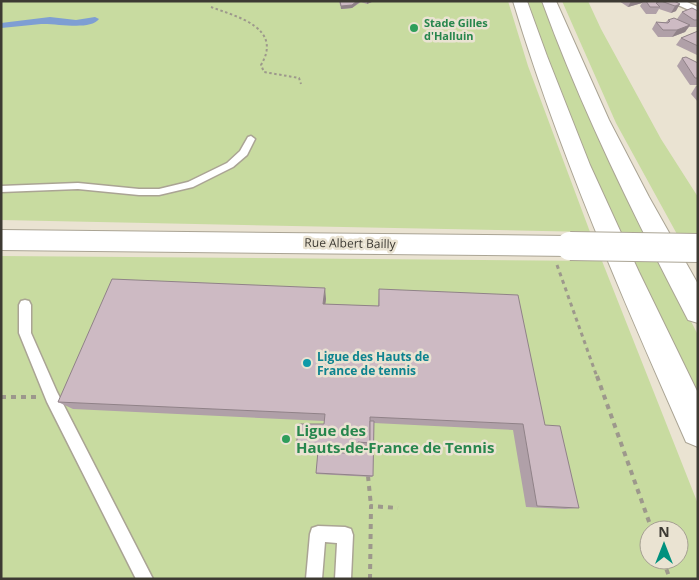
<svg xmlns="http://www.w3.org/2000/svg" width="699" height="580" font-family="'Open Sans',sans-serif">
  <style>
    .green { fill: #c8dba0; fill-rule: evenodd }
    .water { fill: #7e9ed3 }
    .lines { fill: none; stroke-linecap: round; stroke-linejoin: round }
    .lane-casing { stroke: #aaa494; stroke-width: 3 }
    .street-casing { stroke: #aaa494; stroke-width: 3 }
    .secondary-casing { stroke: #aaa494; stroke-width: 2 }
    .highway-casing { stroke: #aaa494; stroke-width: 2 }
    .path-far2 { stroke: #9d988c; stroke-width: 2; stroke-dasharray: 2.5 2.5; stroke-linecap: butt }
    .path-far1 { stroke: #9d988c; stroke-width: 3; stroke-dasharray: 4 4; stroke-linecap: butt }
    .path { stroke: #9d988c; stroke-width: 4; stroke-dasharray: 5 5; stroke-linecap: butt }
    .lane { fill: #fff; fill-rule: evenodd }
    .street { fill: #fff; fill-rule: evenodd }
    .secondary { fill: #fff; fill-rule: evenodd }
    .highway { fill: #fff; fill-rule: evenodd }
    .secondary-bridge-casing { stroke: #aaa494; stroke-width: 30; stroke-linecap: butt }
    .secondary-bridge { stroke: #fff; stroke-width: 28 }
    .wall { fill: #b0a0a8 }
    .shaded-wall { fill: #908288 }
    .building { fill: #cdbac3; stroke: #908288 }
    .leisure-dot { fill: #2e9e5b; stroke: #eae3d2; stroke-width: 2 }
    .culture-dot { fill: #0f9aa8; stroke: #eae3d2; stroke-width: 2 }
    .labels { text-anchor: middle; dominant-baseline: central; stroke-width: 5; stroke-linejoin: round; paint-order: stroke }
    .far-leisure-label { font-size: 11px; font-weight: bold; fill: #27864d; stroke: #eae3d2; text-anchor: start }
    .street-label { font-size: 12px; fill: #3d3a33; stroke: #eae3d2 }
    .culture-label { font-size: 12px; font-weight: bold; fill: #0d838f; stroke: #eae3d2; text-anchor: start }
    .near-leisure-label { font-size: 15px; font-weight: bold; fill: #27864d; stroke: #eae3d2; text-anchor: start }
  </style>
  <rect width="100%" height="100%" fill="#eae3d2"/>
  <!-- green -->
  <g class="green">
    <polygon points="1,1 508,1 528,66 590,232 1,220"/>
    <path d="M528,1H542L568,68L640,222L698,335V392C634,265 569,138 528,1Z"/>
    <polygon points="562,1 588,1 601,29 661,139 698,197 698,236 678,236 616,123"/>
    <path d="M1,256L602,261L698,504V579H1ZM649,530H679V560H649Z"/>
  </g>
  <!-- water -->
  <path class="water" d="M50,17L76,20L95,17L99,19C90,31 56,23 41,24C28,25 15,27 1,28V23Z"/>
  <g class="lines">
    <defs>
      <g id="lane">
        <polygon points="251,136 255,139 247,155 233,167 193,187 159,195 139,195 78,189 1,192 1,186 78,183 139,189 159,189 188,182 227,163 240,151 248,137"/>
        <polygon points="25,300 29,301 31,305 31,333 57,392 153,579 136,579 47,402 19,333 19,305 21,301"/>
        <polygon points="318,526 345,527 351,529 353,535 351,579 335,579 337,543 325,542 322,579 306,579 310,534 312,528"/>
      </g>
      <polygon id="street" points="669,1 685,1 698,7 698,14"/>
      <polygon id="secondary" points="1,230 570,236 579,239 583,246 579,253 570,256 1,250"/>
      <g id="highway">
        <path d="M513,1H527L547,56L590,165L639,272L698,393V447L686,442C622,297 559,153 513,1Z"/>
        <path d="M542,1H556L609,120L649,197L698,284V323L688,320C634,216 582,111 542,1Z"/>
      </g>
    </defs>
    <!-- lane casing -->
    <use href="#lane" class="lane-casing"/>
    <!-- street casing -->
    <use href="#street" class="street-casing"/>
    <!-- secondary casing -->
    <use href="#secondary" class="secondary-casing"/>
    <!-- highway casing -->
    <use href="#highway" class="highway-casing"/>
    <!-- path-far2 -->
    <path class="path-far2" d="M211,7C238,17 283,28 261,65L264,72L299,78L301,84"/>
    <!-- path-far1 -->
    <polyline class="path-far1" points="557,265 597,377"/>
    <!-- path -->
    <g class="path">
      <polyline points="597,376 652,530"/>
      <polyline points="1,397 36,397"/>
      <polyline points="368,476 371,506"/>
      <polyline points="663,560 670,579"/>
      <polyline points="370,579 371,506 398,508"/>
    </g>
    <!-- lane -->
    <use href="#lane" class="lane"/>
    <!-- street -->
    <use href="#street" class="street"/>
    <!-- secondary -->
    <use href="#secondary" class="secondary"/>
    <!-- highway -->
    <use href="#highway" class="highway"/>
    <defs>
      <polyline id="secondary-bridge" points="570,246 698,248"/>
    </defs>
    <!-- secondary-bridge casing -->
    <use href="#secondary-bridge" class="secondary-bridge-casing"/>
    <!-- secondary-bridge -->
    <use href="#secondary-bridge" class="secondary-bridge"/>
  </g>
  <!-- wall -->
  <g class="wall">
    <polygon points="339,1 374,1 367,4 361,2 352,8 341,9"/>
    <polygon points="619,1 674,1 676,11 671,13 659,9 656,14 646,14 640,6 642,3 628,7"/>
    <polygon points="698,11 698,27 689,27 685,32 672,37 658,37 652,29 656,22 666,22 668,20 677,19 682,12"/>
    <polygon points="698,31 698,55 697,55 676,45 681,38"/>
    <polygon points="682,58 698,63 698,85 690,85 677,66"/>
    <polygon points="696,86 698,86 698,102 691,94"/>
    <polygon points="379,289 545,425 579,508 565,509 526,507 513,430 374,423 372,477 316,474 318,453 299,451 296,447 324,424 324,421 73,409 58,402 326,299 325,304 378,306"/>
  </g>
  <!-- shaded-wall -->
  <g class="shaded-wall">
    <polygon points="357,1 361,1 352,8 341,9 341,6"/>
    <polygon points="367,1 374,1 367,4"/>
    <polygon points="631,1 643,1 642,3 628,7"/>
    <polygon points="680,4 676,11 671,13 675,6"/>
    <polygon points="690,25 685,32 672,37 677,30"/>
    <polygon points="325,288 326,299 324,314 323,304"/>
  </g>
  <!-- building -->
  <g class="building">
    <polygon points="340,1 357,1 352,5 341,6"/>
    <polygon points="646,1 660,1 656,3 660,7 650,7"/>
    <polygon points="661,1 674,1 680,4 675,6"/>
    <polygon points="692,8 698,11 698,20 694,20 682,12"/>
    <polygon points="674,18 690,25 677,30 663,30 656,22 668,23 670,21 668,20"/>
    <polygon points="698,31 698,46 681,38"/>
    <polygon points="686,57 698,63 698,78 695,78 682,58"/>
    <polygon points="112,279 325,288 323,304 379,306 379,289 518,295 545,425 560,426 579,508 537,506 523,424 370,417 370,443 358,442 358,450 296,447 299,424 324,424 325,414 58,402"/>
    <polygon points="370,421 374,421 373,476 316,473 318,451 357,454 358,446 369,446 370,443"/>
  </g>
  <!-- markers -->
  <g class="leisure-dot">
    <circle cx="414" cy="28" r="5"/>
    <circle cx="286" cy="439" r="5"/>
  </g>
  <circle class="culture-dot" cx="307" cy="363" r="5"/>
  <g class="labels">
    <!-- far-leisure labels -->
    <g class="far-leisure-label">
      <text x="424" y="22">Stade Gilles<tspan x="424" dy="13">d'Halluin</tspan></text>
    </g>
    <!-- street labels -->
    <g class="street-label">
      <text transform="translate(350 243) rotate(1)">Rue Albert Bailly</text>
    </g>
    <!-- culture labels -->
    <g class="culture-label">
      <text x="317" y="356">Ligue des Hauts de<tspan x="317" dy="14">France de tennis</tspan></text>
    </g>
    <!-- near-leisure labels -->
    <g class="near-leisure-label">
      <text x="296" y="430">Ligue des<tspan x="296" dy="17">Hauts-de-France de Tennis</tspan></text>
    </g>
  </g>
  <!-- border -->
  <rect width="699" height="580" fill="none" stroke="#3d3a33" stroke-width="5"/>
  <!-- north arrow -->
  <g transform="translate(664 545)"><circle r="24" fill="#eae3d2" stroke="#a59f92"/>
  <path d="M0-4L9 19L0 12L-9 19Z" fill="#00917e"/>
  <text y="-8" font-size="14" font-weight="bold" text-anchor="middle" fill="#3d3a33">N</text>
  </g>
</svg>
